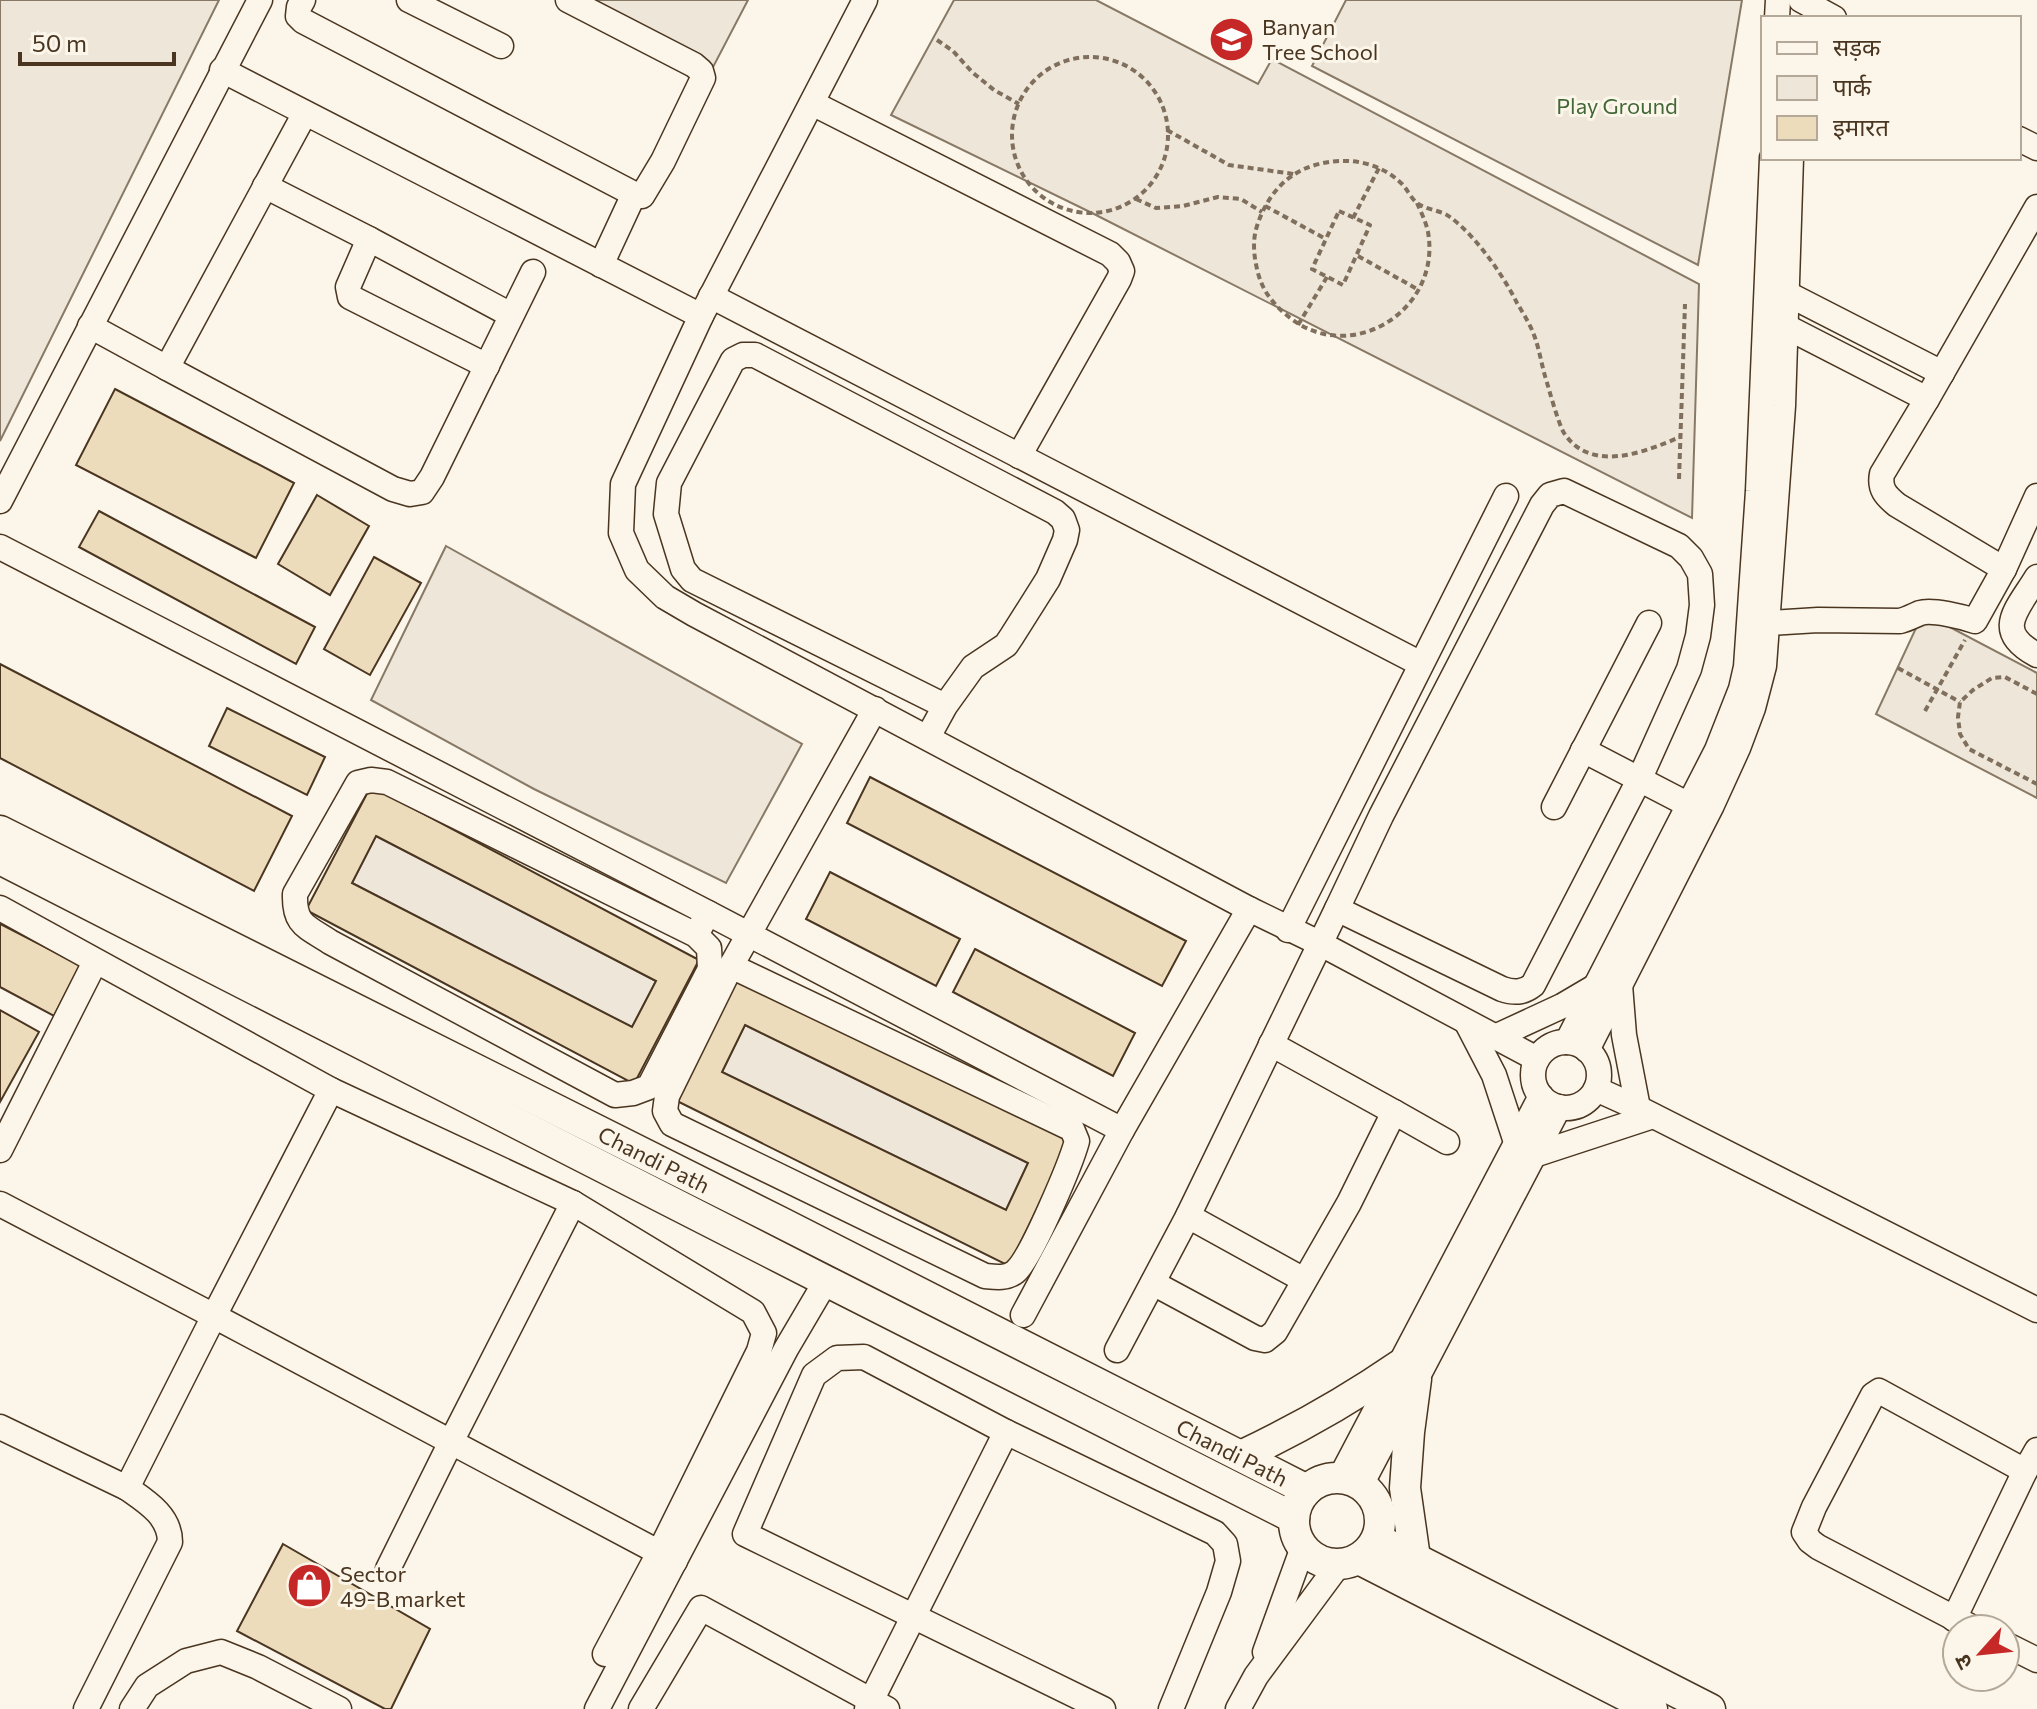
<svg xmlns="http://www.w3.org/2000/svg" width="2037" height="1709" font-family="Commissioner,'Noto Sans Devanagari',sans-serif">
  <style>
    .green { fill: #ede6d9; stroke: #887966; stroke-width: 2 }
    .building { fill: #ecdcbc; stroke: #4a3520; stroke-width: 2; fill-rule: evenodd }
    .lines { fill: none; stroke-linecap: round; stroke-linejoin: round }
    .minor-casing { stroke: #4a3520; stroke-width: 27 }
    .major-casing { stroke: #4a3520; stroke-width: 33 }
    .path { stroke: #7f6f5c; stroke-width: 4; stroke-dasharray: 6 4; stroke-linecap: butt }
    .minor { stroke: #fbf6e9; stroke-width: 24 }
    .major { stroke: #fbf6e9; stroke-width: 30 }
    .labels { text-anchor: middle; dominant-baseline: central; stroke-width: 6; stroke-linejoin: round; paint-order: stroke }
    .poi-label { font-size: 22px; fill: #4a3520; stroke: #fbf6e9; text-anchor: start }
    .park-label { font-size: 22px; fill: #436837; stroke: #fbf6e9 }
    .street-label { font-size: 22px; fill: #4a3520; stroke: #fbf6e9 }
  </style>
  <rect width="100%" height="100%" fill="#fbf6e9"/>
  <!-- green -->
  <g class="green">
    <polygon points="0,0 219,0 0,441"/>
    <polygon points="576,0 748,0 711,71"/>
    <polygon points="954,0 1096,0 1258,84 1272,59 1699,284 1692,518 1092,213 891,115"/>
    <polygon points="1346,0 1742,0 1698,265 1312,66"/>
    <polygon points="446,546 802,744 726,883 534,789 371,700"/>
    <polygon points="1923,613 2037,673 2037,798 1876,714"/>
    <polygon points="376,836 656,981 632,1027 352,883"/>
    <polygon points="745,1025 1028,1163 1006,1210 722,1072"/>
  </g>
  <!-- building -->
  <g class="building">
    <polygon points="115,389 294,483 256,558 76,465"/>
    <polygon points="317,495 369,526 330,595 278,564"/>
    <polygon points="99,511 315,627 296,664 79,547"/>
    <polygon points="374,557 421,583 370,675 324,649"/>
    <polygon points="0,664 292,816 254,891 0,758"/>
    <polygon points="227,708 325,757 307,795 209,746"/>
    <polygon points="870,777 1186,941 1162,986 847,823"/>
    <path d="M371,786L699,960L634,1084L306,910ZM376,836L656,981L632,1027L352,883Z"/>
    <polygon points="830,872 960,939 936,986 806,919"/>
    <polygon points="0,924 80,965 54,1016 0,987"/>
    <polygon points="975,949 1135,1033 1113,1076 953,992"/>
    <path d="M739,975L1071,1140L1009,1266L677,1101ZM745,1025L1028,1163L1006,1210L722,1072Z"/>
    <polygon points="0,1010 39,1032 0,1102"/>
    <polygon points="283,1544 430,1629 391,1709 385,1709 237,1631"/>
  </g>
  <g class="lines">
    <defs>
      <g id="minor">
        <polyline points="303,0 299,7 298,16 303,21 634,194 642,196 663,161 703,78 701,71 694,65 568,0"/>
        <polyline points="409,0 501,46"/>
        <polyline points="865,0 701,316 623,484 621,533 637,570 665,597 694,614 1249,909 1321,944 1537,1059"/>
        <polyline points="1801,0 1834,18"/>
        <polyline points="1777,18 1778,0"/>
        <polyline points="222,70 701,316"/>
        <polyline points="812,103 1110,254 1118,262 1122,271 1119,279 1019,456"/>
        <polyline points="2019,139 2037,148"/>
        <polyline points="265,186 369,239"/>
        <polyline points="601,265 634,194"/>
        <polyline points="1776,288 1942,373"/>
        <polyline points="711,296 1421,664"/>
        <polyline points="1773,320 1927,399"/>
        <polyline points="90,326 167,368 305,113"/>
        <polyline points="487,366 350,297 348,287 369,239 511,315"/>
        <polyline points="167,368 393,489 410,494 422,492 432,477 533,272"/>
        <path d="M1564,491L1679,546L1691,558L1700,574L1702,605L1698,636L1689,669L1640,778L1533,985C1523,993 1514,993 1502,989L1337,909L1381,816L1542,505L1550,495Z"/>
        <polyline points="0,501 260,0"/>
        <polyline points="0,547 708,913 1122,1130"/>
        <path d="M2004,569L1897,505C1886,496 1879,489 1882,474L1927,399L2037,207"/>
        <path d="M2037,577C2017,610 1992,631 2037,655"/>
        <path d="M1752,624L1818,620L1900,621C1908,619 1913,616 1920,613C1932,609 1963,617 1975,621L2004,569L2037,496"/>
        <polyline points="928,737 945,706 692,580 683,569 666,514 669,483 733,360 743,355 755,355 1055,512 1063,519 1067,530 1065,540 1048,579 1012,636 1006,645 973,667 945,706"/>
        <polyline points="1583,750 1689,805"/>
        <polyline points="1554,807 1649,623"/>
        <polyline points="0,908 331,1090"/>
        <polyline points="1288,930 1506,496"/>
        <path d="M696,935L387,782L371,780L358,783L295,894C294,925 306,926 330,942L615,1095L633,1093L649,1087L710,969L709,948L696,935L708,913"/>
        <path d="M731,966L1072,1129L1077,1141C1071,1163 1031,1259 1015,1272C1006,1279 995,1277 985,1276L672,1124L665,1111L667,1096Z"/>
        <polyline points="731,966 875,709"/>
        <polyline points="1620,985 1624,1035 1638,1108"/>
        <polyline points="1467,1023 1494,1075 1516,1142"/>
        <polyline points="1495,1037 1562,1006 1596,986"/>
        <polyline points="1567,1042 1717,750 1741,689 1746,667 1758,491 1772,158"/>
        <circle cx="1566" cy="1075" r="33"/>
        <polyline points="1587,1050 1712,805 1738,748 1753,708 1764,666 1783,406 1791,158"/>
        <polyline points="1596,1089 1638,1108 2037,1310"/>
        <polyline points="1394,1112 1447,1142"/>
        <polyline points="0,1150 95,962"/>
        <polyline points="1534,1155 1653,1116"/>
        <polyline points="0,1204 214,1316 331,1090 573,1203 753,1312 764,1333 759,1351 659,1553 605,1654"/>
        <polyline points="1188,1216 1304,1280"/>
        <polyline points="1153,1283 1255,1338 1265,1340 1275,1332 1349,1203 1394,1112 1271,1044"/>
        <polyline points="1023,1315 1122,1130 1249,909"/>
        <polyline points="1117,1350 1188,1216 1337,909"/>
        <path d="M0,1427L127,1488C147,1502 170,1516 170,1542L86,1709"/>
        <polyline points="1340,1478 1541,1096"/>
        <polyline points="1361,1485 1559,1107"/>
        <polyline points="127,1488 214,1316 675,1561"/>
        <polyline points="388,1569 451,1442 573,1203"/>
        <polyline points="1954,1619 2025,1471"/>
        <polyline points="1975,1629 1818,1547 1810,1541 1804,1532 1814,1507 1873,1395 1879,1391 2025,1471 2037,1450"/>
        <polyline points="2005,1644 2037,1660"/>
        <polyline points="1265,1652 1303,1547"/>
        <polyline points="132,1709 147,1686 186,1661 221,1652 258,1667 339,1709"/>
        <polyline points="597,1709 786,1349 826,1281"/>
        <polyline points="641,1709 701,1608 887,1709"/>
        <polyline points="867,1709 1006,1432"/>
        <polyline points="1103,1709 745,1534 814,1375 837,1358 864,1357 1006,1432 1215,1533 1225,1544 1228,1561 1219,1592 1171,1709"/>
        <polyline points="1238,1709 1256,1676 1339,1564"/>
      </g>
      <g id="major">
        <path id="s1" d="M0,831L780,1222L1307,1490"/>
        <polyline points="0,859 826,1281 1294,1518"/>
        <path d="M1241,1456C1296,1430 1349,1400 1400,1365"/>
        <circle cx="1337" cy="1521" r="43"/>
        <polyline points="1377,1539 1710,1709"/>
        <polyline points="1415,1558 1405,1488 1409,1432 1416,1379"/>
        <polyline points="1359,1559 1652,1709"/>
      </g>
    </defs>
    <!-- minor casing -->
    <use href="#minor" class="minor-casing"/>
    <!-- major casing -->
    <use href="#major" class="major-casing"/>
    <!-- path -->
    <g class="path">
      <polyline points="937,40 953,51 972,72 994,90 1019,104"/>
      <circle cx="1090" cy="135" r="78"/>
      <polyline points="1167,130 1229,165 1294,174"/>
      <polyline points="1136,199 1156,208 1183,206 1218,197 1241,199 1262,212"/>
      <path d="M1417,203C1421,212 1426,222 1428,232C1442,310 1351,367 1289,317C1274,305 1263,292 1258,273C1254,258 1252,241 1257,226C1266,198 1284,175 1312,166C1343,156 1378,160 1402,184C1407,189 1411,198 1417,203C1426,210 1441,210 1450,217C1476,236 1503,275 1517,303C1523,313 1530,324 1534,335C1539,348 1541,362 1545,376C1549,389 1558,423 1564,433C1591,474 1645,452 1680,437"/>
      <polyline points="1265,206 1326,239"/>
      <polygon points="1339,211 1370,225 1343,285 1312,269"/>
      <polyline points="1353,218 1379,168"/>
      <polyline points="1358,256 1419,290"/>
      <polyline points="1298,325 1327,277"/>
      <polyline points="1679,479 1685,304"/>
      <polyline points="1898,668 1960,702"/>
      <polyline points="2037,694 2005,677 1992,678 1973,690 1960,702 1958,717 1960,734 1969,749 2037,784"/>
      <polyline points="1925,711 1965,640"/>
    </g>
    <!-- minor -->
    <use href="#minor" class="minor"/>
    <!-- major -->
    <use href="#major" class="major"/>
  </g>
  <!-- icons -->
  <defs>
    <symbol id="school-disc" viewBox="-11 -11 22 22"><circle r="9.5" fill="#c62828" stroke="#fbf6e9"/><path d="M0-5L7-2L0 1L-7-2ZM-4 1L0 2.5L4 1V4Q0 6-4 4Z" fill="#fff"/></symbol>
    <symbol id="shop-disc" viewBox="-11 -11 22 22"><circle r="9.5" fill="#c62828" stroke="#fbf6e9"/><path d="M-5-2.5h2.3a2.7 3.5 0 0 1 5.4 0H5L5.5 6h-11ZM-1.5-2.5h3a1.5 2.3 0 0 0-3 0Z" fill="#fff"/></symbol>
  </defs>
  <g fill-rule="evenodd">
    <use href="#school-disc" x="1206" y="14" width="51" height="51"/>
    <use href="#shop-disc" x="284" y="1560" width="51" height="51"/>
  </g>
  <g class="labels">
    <!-- poi labels -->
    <g class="poi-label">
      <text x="1262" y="26">Banyan<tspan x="1262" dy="25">Tree School</tspan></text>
      <text x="340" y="1573">Sector<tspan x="340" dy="25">49-B market</tspan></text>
    </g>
    <!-- park labels -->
    <g class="park-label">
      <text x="1617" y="105">Play Ground</text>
    </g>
    <!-- street labels -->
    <g class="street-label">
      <text stroke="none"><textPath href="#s1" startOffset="732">Chandi Path</textPath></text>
      <text stroke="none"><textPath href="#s1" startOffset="1380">Chandi Path</textPath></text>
    </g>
  </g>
  <!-- legend -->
  <rect x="1761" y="16" width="260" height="144" fill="#fbf6e9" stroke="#b4a999" stroke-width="2"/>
  <rect x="1777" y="42" width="40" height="12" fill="#fbf6e9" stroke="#b4a999" stroke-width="2"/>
  <text x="1833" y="56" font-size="24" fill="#4a3520">सड़क</text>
  <rect x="1777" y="76" width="40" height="24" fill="#ede6d9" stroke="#b4a999" stroke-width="2"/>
  <text x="1833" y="96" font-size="24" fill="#4a3520">पार्क</text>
  <rect x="1777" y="116" width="40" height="24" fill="#ecdcbc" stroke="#b4a999" stroke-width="2"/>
  <text x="1833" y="136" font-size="24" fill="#4a3520">इमारत</text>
  <!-- north arrow -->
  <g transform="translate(1981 1653) rotate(243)"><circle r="38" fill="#fbf6e9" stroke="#b4a999" stroke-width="2"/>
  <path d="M0-6L14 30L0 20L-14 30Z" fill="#c62828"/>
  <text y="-12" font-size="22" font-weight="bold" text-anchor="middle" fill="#4a3520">उ</text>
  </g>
  <!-- scale -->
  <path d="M20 52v12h154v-12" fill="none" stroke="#4a3520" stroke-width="4"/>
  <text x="32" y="52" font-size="24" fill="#4a3520" stroke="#fbf6e9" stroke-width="6" paint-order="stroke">50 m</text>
</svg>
